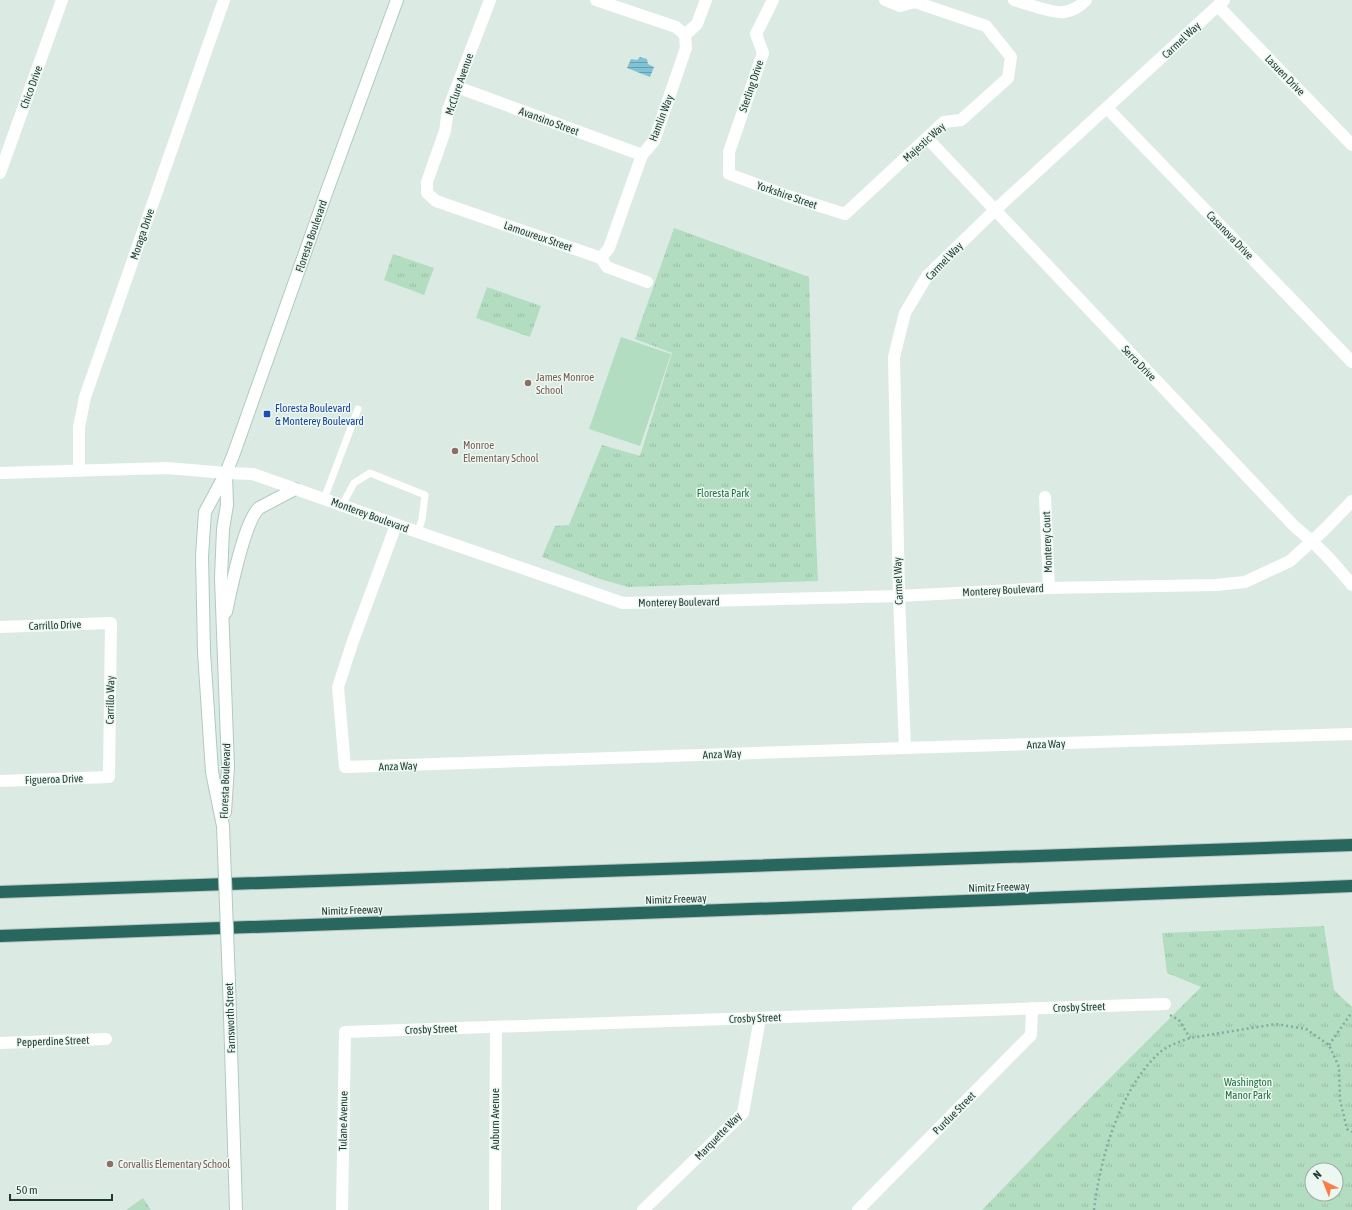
<svg xmlns="http://www.w3.org/2000/svg" width="1352" height="1210" font-family="'Asap Condensed',sans-serif">
  <style>
    .grass { fill: #b3ddc0 }
    .park { fill: url(#park-tufts); fill-rule: evenodd }
    .water { fill: url(#water-rules) }
    .lines { fill: none; stroke-linecap: round; stroke-linejoin: round }
    .secondary-casing { stroke: #afcac1; stroke-width: 14 }
    .highway-casing { stroke: #bcc4c2; stroke-width: 14 }
    .path { stroke: #7bb0a1; stroke-width: 2.5; stroke-dasharray: 2 3; stroke-linecap: butt }
    .lane { stroke: #fff; stroke-width: 7 }
    .street { stroke: #fff; stroke-width: 12 }
    .secondary { stroke: #fff; stroke-width: 12 }
    .highway { stroke: #28675d; stroke-width: 12 }
    .secondary-bridge-casing { stroke: #afcac1; stroke-width: 14; stroke-linecap: butt }
    .secondary-bridge { stroke: #fff; stroke-width: 12 }
    .education-dot { fill: #8d6e63; stroke: #edf7f2; stroke-width: 1.5 }
    .transit-dot { fill: #1a4fb4; stroke: #edf7f2; stroke-width: 1.5 }
    .labels { text-anchor: middle; dominant-baseline: central; stroke-width: 3; stroke-linejoin: round; paint-order: stroke }
    .street-label { font-size: 11px; fill: #1e3a33; stroke: #edf7f2 }
    .education-label { font-size: 11px; fill: #785e54; stroke: #edf7f2; text-anchor: start }
    .transit-label { font-size: 11px; fill: #164399; stroke: #edf7f2; text-anchor: start }
    .park-label { font-size: 11px; fill: #267346; stroke: #edf7f2 }
  </style>
  <defs>
    <pattern id="park-tufts" width="24" height="20" patternUnits="userSpaceOnUse"><rect width="24" height="20" fill="#b3ddc0"/><path d="M3 7l-1-3M5 7V3M7 7l1-3M15 17l-1-3M17 17v-4M19 17l1-3" fill="none" stroke="#9abea5"/></pattern>
    <pattern id="water-rules" width="6" height="5" patternUnits="userSpaceOnUse"><rect width="6" height="5" fill="#80c3d4"/><path d="M0 2.5h6" fill="none" stroke="#689fad"/></pattern>
  </defs>
  <rect width="100%" height="100%" fill="#dceae4"/>
  <!-- grass -->
  <polygon class="grass" points="621,337 671,354 640,446 589,429"/>
  <!-- park -->
  <g class="park">
    <path d="M674,228L809,277C812,378 813,480 818,581L628,587L600,579L542,557L555,526L569,525L602,445L640,456L672,353L635,339Z"/>
    <polygon points="393,254 434,268 424,295 384,280"/>
    <polygon points="487,287 541,306 530,337 476,318"/>
    <path d="M1324,926L1334,990L1352,1007V1210H982L1095,1093L1201,987L1167,973L1162,933ZM1312,1170H1336V1194H1312Z"/>
    <polygon points="143,1198 151,1210 126,1210"/>
  </g>
  <!-- water -->
  <polygon class="water" points="640,57 647,59 648,64 654,67 650,77 627,68 631,59 637,60"/>
  <g class="lines">
    <defs>
      <g id="secondary">
        <path d="M226,612C231,589 244,522 259,508L295,489"/>
        <polyline points="225,812 228,767 221,578 223,529 227,505 226,475"/>
        <polyline points="223,826 212,772 204,652 202,556 205,512 226,473 234,453 328,188 397,0"/>
        <polyline points="229,983 236,1210"/>
      </g>
      <g id="highway">
        <polyline points="0,892 1352,845"/>
        <polyline points="0,936 809,907 1352,886"/>
      </g>
    </defs>
    <!-- secondary casing -->
    <use href="#secondary" class="secondary-casing"/>
    <!-- highway casing -->
    <use href="#highway" class="highway-casing"/>
    <!-- path -->
    <g class="path">
      <polyline points="1170,1015 1179,1020 1190,1038"/>
      <polyline points="1329,1045 1352,1012"/>
      <path d="M1094,1210C1100,1159 1119,1091 1158,1054C1166,1046 1179,1042 1190,1038L1276,1024L1306,1029L1329,1045L1339,1067L1340,1100L1347,1129L1352,1132"/>
    </g>
    <!-- lane -->
    <g class="lane">
      <polyline points="324,499 358,409"/>
      <polyline points="342,505 354,483 370,473 425,495 422,519 418,532"/>
    </g>
    <!-- street -->
    <g class="street">
      <polyline points="490,0 448,110 445,131 427,182 427,193 436,201 601,258 607,267 647,282"/>
      <polyline points="596,0 676,27 685,35"/>
      <polyline points="773,0 756,34 763,53 729,152 729,174 785,195 845,214 944,122 961,120 1008,78 1011,57 986,26 915,2 900,6 885,0"/>
      <path d="M1014,0C1024,3 1054,14 1064,12C1072,11 1081,6 1086,0"/>
      <polyline points="1218,6 1352,145"/>
      <polyline points="457,87 642,155"/>
      <polyline points="1107,108 1352,362"/>
      <path d="M927,138L1294,526C1318,545 1333,562 1352,585"/>
      <polyline points="0,173 62,0"/>
      <polyline points="601,258 609,248 642,155 654,141 686,48 685,35 697,24 706,0"/>
      <polyline points="79,471 79,427 85,397 224,0"/>
      <polyline points="0,473 167,468 226,473 253,474 409,529 623,603 899,596 1049,588 1216,585 1245,582 1290,561 1324,530 1352,501"/>
      <polyline points="1045,497 1049,588"/>
      <polyline points="396,525 353,641 338,687 345,767 905,748 1352,734"/>
      <polyline points="0,627 111,623 109,777 0,781"/>
      <polyline points="905,748 899,596 894,357 905,313 927,276 994,211 1224,0"/>
      <polyline points="0,1043 106,1039"/>
      <polyline points="342,1210 345,1032 1165,1004"/>
      <polyline points="495,1210 496,1027"/>
      <polyline points="643,1210 743,1113 760,1018"/>
      <polyline points="858,1210 1031,1035 1032,1008"/>
    </g>
    <!-- secondary -->
    <use href="#secondary" class="secondary"/>
    <!-- highway -->
    <use href="#highway" class="highway"/>
    <defs>
      <polyline id="secondary-bridge" points="223,826 229,983"/>
    </defs>
    <!-- secondary-bridge casing -->
    <use href="#secondary-bridge" class="secondary-bridge-casing"/>
    <!-- secondary-bridge -->
    <use href="#secondary-bridge" class="secondary-bridge"/>
  </g>
  <!-- markers -->
  <g class="education-dot">
    <circle cx="528" cy="383" r="4"/>
    <circle cx="455" cy="451" r="4"/>
    <circle cx="110" cy="1164" r="4"/>
  </g>
  <rect class="transit-dot" x="263" y="410" width="8" height="8" rx="2"/>
  <g class="labels">
    <!-- street labels -->
    <g class="street-label">
      <text transform="translate(1181 40) rotate(-43)">Carmel Way</text>
      <text transform="translate(1285 75) rotate(46)">Lasuen Drive</text>
      <text transform="translate(459 84) rotate(-71)">McClure Avenue</text>
      <text transform="translate(751 86) rotate(-71)">Sterling Drive</text>
      <text transform="translate(31 87) rotate(-70)">Chico Drive</text>
      <text transform="translate(661 118) rotate(-69)">Hamlin Way</text>
      <text transform="translate(549 121) rotate(20)">Avansino Street</text>
      <text transform="translate(924 142) rotate(-42)">Majestic Way</text>
      <text transform="translate(787 195) rotate(19)">Yorkshire Street</text>
      <text transform="translate(142 234) rotate(-71)">Moraga Drive</text>
      <text transform="translate(1230 235) rotate(46)">Casanova Drive</text>
      <text transform="translate(311 236) rotate(-71)">Floresta Boulevard</text>
      <text transform="translate(538 236) rotate(19)">Lamoureux Street</text>
      <text transform="translate(944 261) rotate(-46)">Carmel Way</text>
      <text transform="translate(1139 363) rotate(46)">Serra Drive</text>
      <text transform="translate(370 515) rotate(20)">Monterey Boulevard</text>
      <text transform="translate(1047 542) rotate(-92)">Monterey Court</text>
      <text transform="translate(898 581) rotate(-92)">Carmel Way</text>
      <text transform="translate(1003 590) rotate(-3)">Monterey Boulevard</text>
      <text transform="translate(679 602) rotate(-1)">Monterey Boulevard</text>
      <text transform="translate(55 625) rotate(-2)">Carrillo Drive</text>
      <text transform="translate(110 700) rotate(-89)">Carrillo Way</text>
      <text transform="translate(1046 744) rotate(-2)">Anza Way</text>
      <text transform="translate(722 754) rotate(-2)">Anza Way</text>
      <text transform="translate(398 766) rotate(-2)">Anza Way</text>
      <text transform="translate(54 779) rotate(-2)">Figueroa Drive</text>
      <text transform="translate(225 781) rotate(-88)">Floresta Boulevard</text>
      <text transform="translate(999 887) rotate(-2)">Nimitz Freeway</text>
      <text transform="translate(676 899) rotate(-2)">Nimitz Freeway</text>
      <text transform="translate(352 910) rotate(-2)">Nimitz Freeway</text>
      <text transform="translate(1079 1007) rotate(-2)">Crosby Street</text>
      <text transform="translate(230 1018) rotate(-92)">Farnsworth Street</text>
      <text transform="translate(755 1018) rotate(-2)">Crosby Street</text>
      <text transform="translate(431 1029) rotate(-2)">Crosby Street</text>
      <text transform="translate(53 1041) rotate(-2)">Pepperdine Street</text>
      <text transform="translate(954 1113) rotate(-45)">Purdue Street</text>
      <text transform="translate(495 1119) rotate(-90)">Auburn Avenue</text>
      <text transform="translate(343 1121) rotate(-89)">Tulane Avenue</text>
      <text transform="translate(718 1136) rotate(-46)">Marquette Way</text>
    </g>
    <!-- education labels -->
    <g class="education-label">
      <text x="536" y="377">James Monroe<tspan x="536" dy="13">School</tspan></text>
      <text x="463" y="445">Monroe<tspan x="463" dy="13">Elementary School</tspan></text>
      <text x="118" y="1164">Corvallis Elementary School</text>
    </g>
    <!-- transit labels -->
    <g class="transit-label">
      <text x="275" y="408">Floresta Boulevard<tspan x="275" dy="13">&amp; Monterey Boulevard</tspan></text>
    </g>
    <!-- park labels -->
    <g class="park-label">
      <text x="723" y="493">Floresta Park</text>
      <text x="1248" y="1082">Washington<tspan x="1248" dy="13">Manor Park</tspan></text>
    </g>
  </g>
  <!-- north arrow -->
  <g transform="translate(1324 1182) rotate(317)"><circle r="19" fill="#edf7f2" stroke="#9aaba6"/>
  <path d="M0-3L7 15L0 10L-7 15Z" fill="#fb7c49"/>
  <text y="-6" font-size="11" font-weight="bold" text-anchor="middle" fill="#1e3a33">N</text>
  </g>
  <!-- scale -->
  <path d="M10 1194v6h102v-6" fill="none" stroke="#1e3a33" stroke-width="2"/>
  <text x="16" y="1194" font-size="12" fill="#1e3a33" stroke="#edf7f2" stroke-width="3" paint-order="stroke">50 m</text>
</svg>
